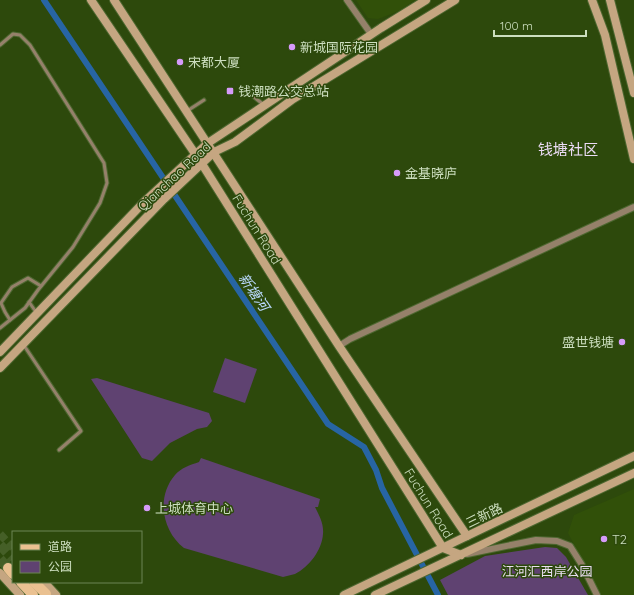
<svg xmlns="http://www.w3.org/2000/svg" width="634" height="595" font-family="Quicksand,'Noto Sans SC',sans-serif">
  <style>
    .built { fill: #315009 }
    .green { fill: #5f4271 }
    .lines { fill: none; stroke-linecap: round; stroke-linejoin: round }
    .canal { stroke: #2765a4; stroke-width: 6 }
    .secondary-tunnel { stroke: #455f27; stroke-width: 8; stroke-dasharray: 8 4; stroke-linecap: butt }
    .primary-tunnel { stroke: #455f27; stroke-width: 10; stroke-dasharray: 10 5; stroke-linecap: butt }
    .service-casing { stroke: #4d6730; stroke-width: 5 }
    .minor-casing { stroke: #4d6730; stroke-width: 8 }
    .secondary-casing { stroke: #4d6730; stroke-width: 10 }
    .primary-casing { stroke: #4d6730; stroke-width: 12 }
    .service { stroke: #95816a; stroke-width: 3 }
    .minor { stroke: #95816a; stroke-width: 6 }
    .secondary { stroke: #c5a681; stroke-width: 8 }
    .primary { stroke: #eac191; stroke-width: 10 }
    .poi-dot { fill: #d69bfa; stroke: #2d490c; stroke-width: 1.5 }
    .labels { text-anchor: middle; dominant-baseline: central; stroke-width: 3; stroke-linejoin: round; paint-order: stroke }
    .poi-label { font-size: 13px; fill: #ccdebf; stroke: #2d490c; text-anchor: start }
    .street-label { font-size: 13px; fill: #ccdebf; stroke: #2d490c }
    .park-label { font-size: 13px; fill: #eadef2; stroke: #2d490c }
    .water-label { font-size: 14px; font-style: italic; fill: #bad9fd; stroke: #2d490c }
    .quarter-label { font-size: 15px; fill: #ecdcf7; stroke: #2d490c }
  </style>
  <rect width="100%" height="100%" fill="#2d490c"/>
  <!-- built -->
  <g class="built">
    <polygon points="356,0 415,0 399,11 378,19 368,18"/>
    <polygon points="634,489 634,595 600,595 568,533 574,515"/>
  </g>
  <!-- green -->
  <g class="green">
    <polygon points="225,358 257,369 245,403 213,392"/>
    <polygon points="97,378 209,413 212,421 207,427 197,429 170,443 152,461 142,458 91,379"/>
    <path d="M201,458L320,499L318,507H315C319,515 324,524 323,534C322,550 309,567 295,574C291,575 287,576 283,577L184,548C162,531 156,497 175,475C181,468 190,465 199,462Z"/>
    <polygon points="545,547 557,548 566,557 588,595 448,595 440,580 485,556"/>
  </g>
  <g class="lines">
    <!-- canal -->
    <polyline class="canal" points="44,0 328,424 364,447 376,470 382,488 438,595"/>
    <!-- secondary-tunnel -->
    <polyline class="secondary-tunnel" points="0,534 13,548"/>
    <!-- primary-tunnel -->
    <g class="primary-tunnel">
      <polyline points="0,545 13,559"/>
      <polyline points="0,559 8,568"/>
    </g>
    <defs>
      <g id="service">
        <polyline points="0,45 13,34 20,35 30,45 104,163 107,183 100,203 73,247 38,290 25,308 0,328"/>
        <polyline points="249,93 264,105"/>
        <polyline points="187,111 204,100"/>
        <polyline points="29,302 36,312"/>
        <polyline points="10,320 5,312 1,303 12,287 28,278 41,286"/>
        <polyline points="23,344 81,431 59,450"/>
      </g>
      <g id="minor">
        <polyline points="347,0 371,34"/>
        <polyline points="339,346 350,339 634,207"/>
        <polyline points="467,554 536,540 557,541 570,546 582,565 597,595"/>
      </g>
      <g id="secondary">
        <polyline points="91,0 202,164 443,548 461,555"/>
        <polyline points="114,0 339,346 467,536"/>
        <polyline points="592,0 605,35 634,159"/>
        <polyline points="610,0 634,93"/>
        <polyline points="0,352 144,202 208,143 381,28 426,0"/>
        <polyline points="0,368 164,199 214,152 235,142 293,99 455,0"/>
        <polyline points="0,573 20,595"/>
        <polyline points="44,582 56,595"/>
        <polyline points="344,595 634,456"/>
        <polyline points="375,595 634,473"/>
      </g>
      <g id="primary">
        <polyline points="8,568 13,574"/>
        <polyline points="21,582 33,595"/>
        <polyline points="34,582 46,594"/>
      </g>
    </defs>
    <!-- service casing -->
    <use href="#service" class="service-casing"/>
    <!-- minor casing -->
    <use href="#minor" class="minor-casing"/>
    <!-- secondary casing -->
    <use href="#secondary" class="secondary-casing"/>
    <!-- primary casing -->
    <use href="#primary" class="primary-casing"/>
    <!-- service -->
    <use href="#service" class="service"/>
    <!-- minor -->
    <use href="#minor" class="minor"/>
    <!-- secondary -->
    <use href="#secondary" class="secondary"/>
    <!-- primary -->
    <use href="#primary" class="primary"/>
  </g>
  <!-- markers -->
  <g class="poi-dot">
    <circle cx="292" cy="47" r="4"/>
    <circle cx="180" cy="62" r="4"/>
    <rect x="226" y="87" width="8" height="8" rx="2"/>
    <circle cx="397" cy="173" r="4"/>
    <circle cx="622" cy="342" r="4"/>
    <circle cx="147" cy="508" r="4"/>
    <circle cx="604" cy="539" r="4"/>
  </g>
  <g class="labels">
    <!-- poi labels -->
    <g class="poi-label">
      <text x="300" y="47">新城国际花园</text>
      <text x="188" y="62">宋都大厦</text>
      <text x="238" y="91">钱潮路公交总站</text>
      <text x="405" y="173">金基晓庐</text>
      <text x="614" y="342" text-anchor="end">盛世钱塘</text>
      <text x="155" y="508">上城体育中心</text>
      <text x="612" y="539">T2</text>
    </g>
    <!-- street labels -->
    <g class="street-label">
      <text transform="translate(174 176) rotate(-43)">Qianchao Road</text>
      <text transform="translate(257 229) rotate(58)">Fuchun Road</text>
      <text transform="translate(429 503) rotate(58)">Fuchun Road</text>
      <text transform="translate(484 515) rotate(-26)">三新路</text>
    </g>
    <!-- park labels -->
    <g class="park-label">
      <text x="547" y="571">江河汇西岸公园</text>
    </g>
    <!-- water labels -->
    <g class="water-label">
      <text transform="translate(254 292) rotate(56)">新塘河</text>
    </g>
    <!-- quarter labels -->
    <g class="quarter-label">
      <text x="568" y="149">钱塘社区</text>
    </g>
  </g>
  <!-- legend -->
  <rect x="12" y="531" width="130" height="52" fill="#2d490c" stroke="#6d8554"/>
  <rect x="20" y="544" width="20" height="6" fill="#eac191" stroke="#6d8554"/>
  <text x="48" y="551" font-size="12" fill="#ccdebf">道路</text>
  <rect x="20" y="561" width="20" height="12" fill="#5f4271" stroke="#6d8554"/>
  <text x="48" y="571" font-size="12" fill="#ccdebf">公园</text>
  <!-- scale -->
  <path d="M494 30v6h92v-6" fill="none" stroke="#ccdebf" stroke-width="2"/>
  <text x="500" y="30" font-size="12" fill="#ccdebf" stroke="#2d490c" stroke-width="3" paint-order="stroke">100 m</text>
</svg>
